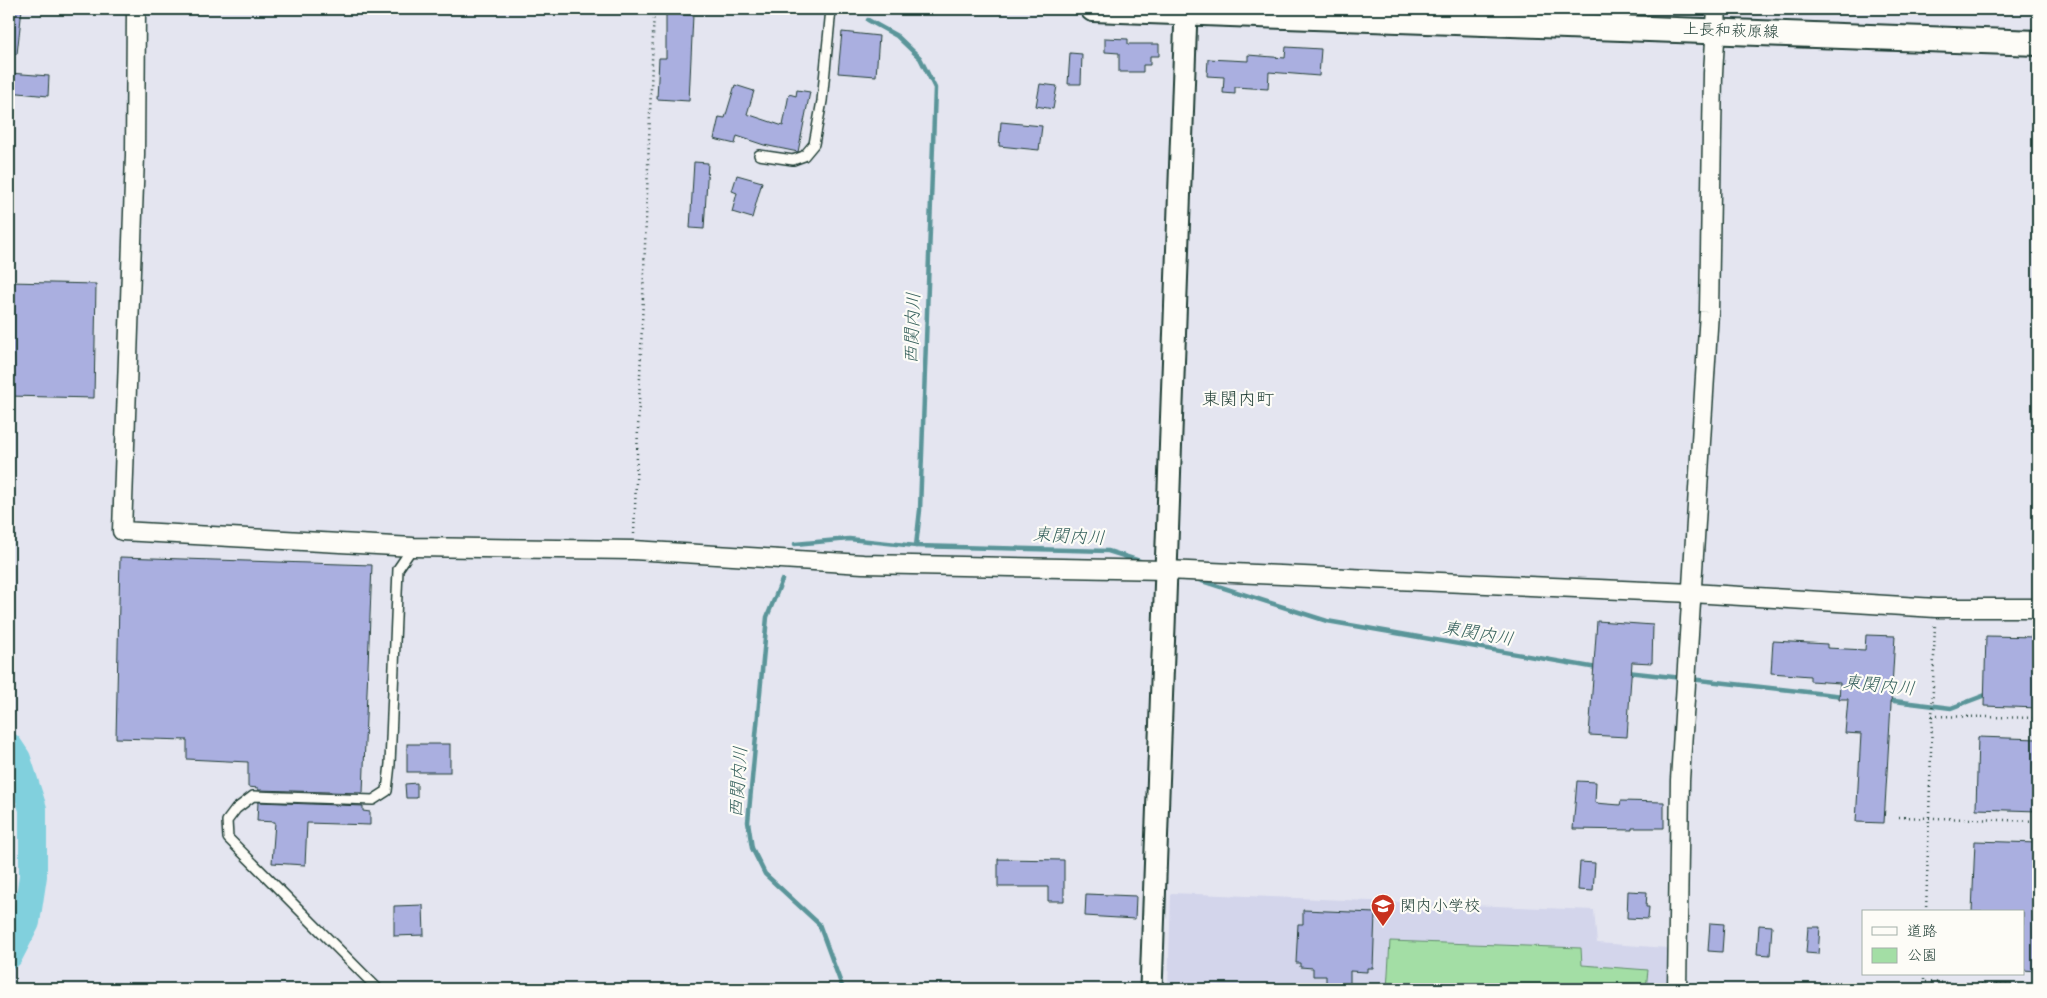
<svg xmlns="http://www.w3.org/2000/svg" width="2047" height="998" font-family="Mynerve,'Klee One',sans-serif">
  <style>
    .built { fill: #d3d5eb }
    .green { fill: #a3dea5; stroke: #618e6c }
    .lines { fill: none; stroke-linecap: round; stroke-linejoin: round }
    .stream { stroke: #5a9599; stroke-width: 4.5 }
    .river { stroke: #81d0dd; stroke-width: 28 }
    .building { fill: #aaafe0; stroke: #1f3d34 }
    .service-casing { stroke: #1f3d34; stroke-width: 12 }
    .minor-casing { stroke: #1f3d34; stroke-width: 21 }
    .tertiary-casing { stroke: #1f3d34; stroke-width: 25 }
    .secondary-casing { stroke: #1f3d34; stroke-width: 28 }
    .path { stroke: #1f3d34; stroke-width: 2.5; stroke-dasharray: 1 4; stroke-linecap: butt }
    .service { stroke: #fdfcf7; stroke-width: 9 }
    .minor { stroke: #fdfcf7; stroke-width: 18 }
    .tertiary { stroke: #fdfcf7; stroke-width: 21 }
    .secondary { stroke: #fdfcf7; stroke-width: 24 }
    .labels { text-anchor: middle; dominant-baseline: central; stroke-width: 4.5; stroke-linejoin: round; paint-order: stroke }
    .street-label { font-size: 16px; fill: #1f3d34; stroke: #fdfcf7 }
    .poi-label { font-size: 16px; fill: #1f3d34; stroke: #fdfcf7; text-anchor: start }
    .water-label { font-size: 18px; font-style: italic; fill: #38625e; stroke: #fdfcf7 }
    .neighbourhood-label { font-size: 18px; fill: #1f3d34; stroke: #fdfcf7 }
  </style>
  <rect width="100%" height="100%" fill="#e4e5f0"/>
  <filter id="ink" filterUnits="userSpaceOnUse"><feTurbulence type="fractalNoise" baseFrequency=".02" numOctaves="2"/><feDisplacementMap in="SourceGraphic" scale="10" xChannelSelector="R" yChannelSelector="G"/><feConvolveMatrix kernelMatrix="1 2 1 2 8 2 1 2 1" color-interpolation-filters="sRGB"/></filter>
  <g filter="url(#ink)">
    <!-- built -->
    <polygon class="built" points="1171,893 1594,910 1597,943 1668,948 1667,989 1168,989"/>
    <!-- green -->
    <polygon class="green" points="1390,941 1581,948 1582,965 1648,970 1646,989 1387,989"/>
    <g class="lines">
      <!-- stream -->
      <g class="stream">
        <polyline points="868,20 897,36 920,58 935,88 920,510 916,546"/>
        <polyline points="795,544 849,539 916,546 1108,551 1143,562"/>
        <polyline points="1196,579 1327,621 1597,668"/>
        <polyline points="782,580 767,617 748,822 752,848 765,874 819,924 843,989"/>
        <polyline points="1627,672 1682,678"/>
        <polyline points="1690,679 1843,696"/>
        <polyline points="1886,700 1951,708 1988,694"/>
      </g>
      <!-- river -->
      <polyline class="river" points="9,747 17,759 33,809 33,876 26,922 9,955"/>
    </g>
    <!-- building -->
    <g class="building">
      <polygon points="9,9 22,9 17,54 9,54"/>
      <polygon points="666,14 693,15 689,101 657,99 659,58 666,58"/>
      <polygon points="842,32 879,36 876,76 838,73"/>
      <polygon points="1105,38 1128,39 1128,44 1159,44 1159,56 1150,56 1150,65 1143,65 1143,72 1119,72 1119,53 1105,52"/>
      <polygon points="1286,47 1321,49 1319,76 1269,72 1268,89 1235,87 1235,94 1223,93 1224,77 1207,76 1208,59 1248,61 1248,55 1285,58"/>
      <polygon points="1070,53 1082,54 1081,84 1068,84"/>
      <polygon points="9,73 49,76 48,96 9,92"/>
      <polygon points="1040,84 1057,86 1053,109 1036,106"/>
      <polygon points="735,85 754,91 747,114 783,126 789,94 796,96 797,90 810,92 798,152 764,145 737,136 735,144 714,139 719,117 725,118"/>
      <polygon points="1001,122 1042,126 1039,150 999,146"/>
      <polygon points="694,162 708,163 704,229 690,228"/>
      <polygon points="737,175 762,182 752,218 732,212 737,193 732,191"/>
      <polygon points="9,282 96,284 94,398 9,396"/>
      <polygon points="120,557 372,565 363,793 258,790 258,788 248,787 248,762 187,759 187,740 116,738"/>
      <polygon points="1597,621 1653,625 1652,663 1632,662 1627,737 1589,735"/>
      <polygon points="1866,635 1895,636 1884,823 1856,822 1861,734 1845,733 1848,699 1839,699 1840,683 1810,681 1810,676 1771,673 1773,641 1827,644 1827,648 1865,650"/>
      <polygon points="1986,636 2038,637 2038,708 1984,706"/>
      <polygon points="1978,737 2038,739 2038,811 1976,809"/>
      <rect x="407" y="744" width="43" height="28"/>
      <polygon points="1577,781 1596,782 1595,803 1620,805 1621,801 1664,802 1664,828 1632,828 1632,830 1573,829"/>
      <polygon points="417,783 417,798 406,798 405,784"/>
      <polygon points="258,802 363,806 363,811 370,812 370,825 307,823 305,865 272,863 275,822 257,821"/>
      <polygon points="1975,841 2038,843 2038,971 2023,970 2023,912 1972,912"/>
      <polygon points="998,859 1064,860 1064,901 1048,901 1048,887 998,887"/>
      <polygon points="1580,862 1595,863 1593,891 1578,890"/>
      <polygon points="1628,891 1647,892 1646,907 1649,907 1648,919 1627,918"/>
      <polygon points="1086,894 1136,896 1135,919 1085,916"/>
      <polygon points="423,905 424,935 394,936 394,906"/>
      <polygon points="1303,910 1375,913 1373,968 1367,968 1367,972 1350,971 1350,989 1326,989 1326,976 1313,976 1313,968 1300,967 1300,963 1296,963 1298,924 1303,924"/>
      <polygon points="1710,923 1724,924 1722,952 1708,951"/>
      <polygon points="1759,925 1772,926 1770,955 1757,954"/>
      <polygon points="1808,927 1820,927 1818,954 1806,953"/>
    </g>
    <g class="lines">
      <defs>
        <g id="service">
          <polyline points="759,155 793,160 804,156 814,144 822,101 831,9"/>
          <polyline points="378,989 228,838 227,821 236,809 253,796 373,800 387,791 390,764 398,569 413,547"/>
        </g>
        <g id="minor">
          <polyline points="136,9 135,155 122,531 413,547 633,550 863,564 1166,570 1692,593 1936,608 2038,608"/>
          <polyline points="1677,989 1680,780 1709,312 1713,73 1717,9"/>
        </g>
        <polyline id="tertiary" points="1151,989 1186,13"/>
        <polyline id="secondary" points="1093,9 2038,43"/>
      </defs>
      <!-- service casing -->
      <use href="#service" class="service-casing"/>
      <!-- minor casing -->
      <use href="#minor" class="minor-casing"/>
      <!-- tertiary casing -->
      <use href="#tertiary" class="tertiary-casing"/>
      <!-- secondary casing -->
      <use href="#secondary" class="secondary-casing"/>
      <!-- path -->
      <g class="path">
        <polyline points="634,534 654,9"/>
        <polyline points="1932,716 2038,718"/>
        <polyline points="1899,817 2038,821"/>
        <polyline points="1926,912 1935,623"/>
        <polyline points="1924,974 1924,982 2038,986"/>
      </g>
      <!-- service -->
      <use href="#service" class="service"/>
      <!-- minor -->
      <use href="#minor" class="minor"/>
      <!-- tertiary -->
      <use href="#tertiary" class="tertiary"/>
      <!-- secondary -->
      <use href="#secondary" class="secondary"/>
    </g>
  </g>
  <!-- icons -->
  <defs>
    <symbol id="school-pin" viewBox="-11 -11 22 30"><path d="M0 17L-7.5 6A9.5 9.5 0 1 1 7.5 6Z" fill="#c8321e" stroke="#fdfcf7"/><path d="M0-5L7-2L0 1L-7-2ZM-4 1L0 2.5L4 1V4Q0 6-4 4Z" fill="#fff"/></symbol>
  </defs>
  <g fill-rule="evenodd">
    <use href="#school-pin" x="1369" y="892" width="28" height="38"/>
  </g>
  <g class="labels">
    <!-- street labels -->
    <g class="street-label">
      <text transform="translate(1731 31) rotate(2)">上長和萩原線</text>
    </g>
    <!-- poi labels -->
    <g class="poi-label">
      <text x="1400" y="906">関内小学校</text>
    </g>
    <!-- water labels -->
    <g class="water-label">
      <text transform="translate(913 328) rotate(-88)">西関内川</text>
      <text transform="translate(1069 537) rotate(3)">東関内川</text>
      <text transform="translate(1478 634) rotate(10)">東関内川</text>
      <text transform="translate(1879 686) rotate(6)">東関内川</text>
      <text transform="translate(739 782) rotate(-86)">西関内川</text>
    </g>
    <!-- neighbourhood labels -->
    <g class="neighbourhood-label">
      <text x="1238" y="400">東関内町</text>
    </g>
  </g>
  <!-- margin -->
  <rect width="2047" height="998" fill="none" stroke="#fdfcf7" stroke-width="30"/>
  <rect x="15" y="15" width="2017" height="968" fill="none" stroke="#1f3d34" stroke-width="2" filter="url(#ink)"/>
  <!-- legend -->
  <rect x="1862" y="910" width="162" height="65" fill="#fdfcf7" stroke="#a4b0a9"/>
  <rect x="1872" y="927" width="25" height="8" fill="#fdfcf7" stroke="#a4b0a9"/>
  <text x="1907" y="936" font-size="15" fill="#1f3d34">道路</text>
  <rect x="1872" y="948" width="25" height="15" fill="#a3dea5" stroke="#a4b0a9"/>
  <text x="1907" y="960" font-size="15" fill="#1f3d34">公園</text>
</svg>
